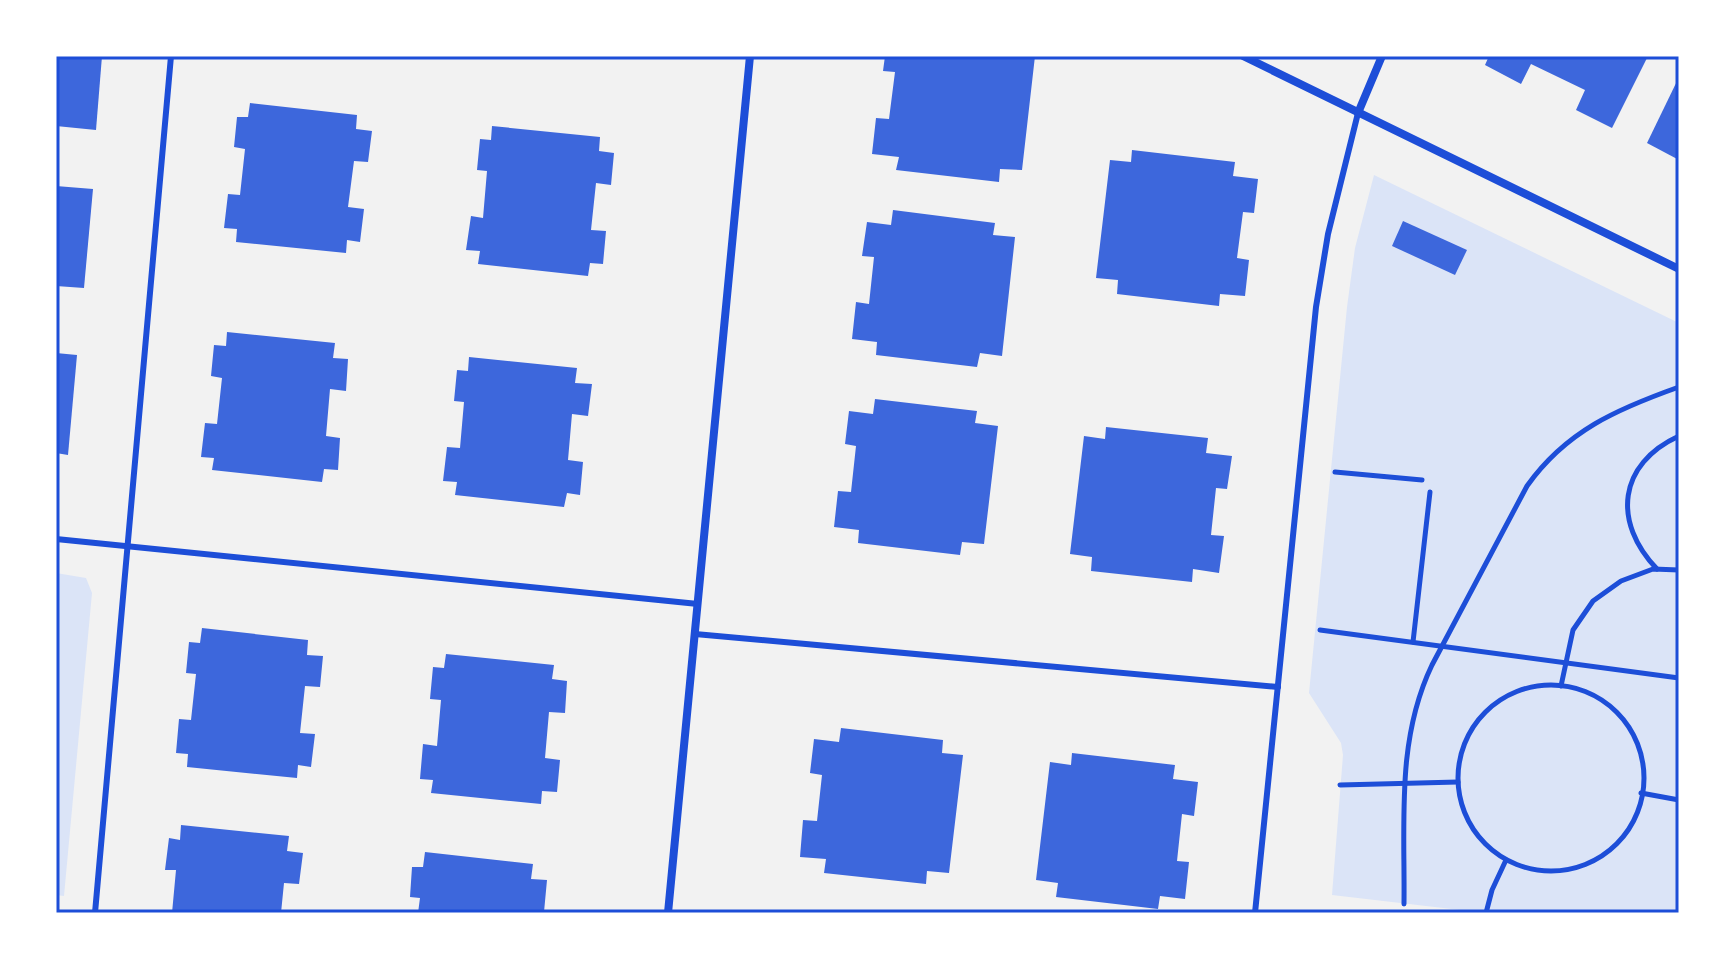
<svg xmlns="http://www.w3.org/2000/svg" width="1735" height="969" font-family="Cabin,sans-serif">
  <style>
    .green { fill: #dbe4f7 }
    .building { fill: #3d67dc }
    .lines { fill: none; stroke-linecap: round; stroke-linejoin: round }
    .path { stroke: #1d4ed8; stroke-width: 5 }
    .service { stroke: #1d4ed8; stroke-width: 6 }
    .minor { stroke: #1d4ed8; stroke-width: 8 }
    .neatline { fill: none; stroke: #1d4ed8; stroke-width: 3 }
  </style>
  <rect width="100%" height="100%" fill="#f2f2f2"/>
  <!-- green -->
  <g class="green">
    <polygon points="1374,175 1679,323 1679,913 1486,913 1332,895 1343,755 1341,743 1309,693 1347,307 1355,248"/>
    <polygon points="56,573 86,578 92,593 64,896 56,895"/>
  </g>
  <!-- building -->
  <g class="building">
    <polygon points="56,56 102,56 96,130 56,126"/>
    <polygon points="885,56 1035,56 1022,170 1000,169 999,182 896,170 899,157 872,154 876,118 889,119 895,72 883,71"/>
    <polygon points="1489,56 1648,56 1612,128 1576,110 1585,90 1531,64 1521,84 1485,65"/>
    <polygon points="1679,77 1679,160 1647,143"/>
    <polygon points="250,103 357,115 356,129 372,131 368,162 354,161 348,207 364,209 360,242 347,240 346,253 236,242 237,229 224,228 228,194 240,195 245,149 234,147 237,117 248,117"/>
    <polygon points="492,126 600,137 599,151 614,153 611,185 596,183 591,230 606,231 603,264 590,263 588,276 478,264 480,251 466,250 471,216 483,218 487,171 477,170 480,139 491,140"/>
    <polygon points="1132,150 1235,162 1233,176 1258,179 1254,213 1243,212 1237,258 1249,260 1245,296 1220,294 1219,306 1117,294 1118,280 1096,278 1110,160 1131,162"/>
    <polygon points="56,186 93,189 84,288 56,286"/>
    <polygon points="893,210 995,223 993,235 1015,237 1002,356 980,353 977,367 876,355 877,342 852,339 856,302 869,304 874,257 862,256 867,222 891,225"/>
    <polygon points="1403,221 1467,250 1455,275 1392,246"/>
    <polygon points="227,332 335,343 333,358 348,359 346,391 330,389 326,436 340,438 338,470 324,469 322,482 212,470 214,458 201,457 205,423 217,424 222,378 211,376 214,345 226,346"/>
    <polygon points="56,353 77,355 68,455 56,453"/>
    <polygon points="469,357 577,368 575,383 592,384 588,416 572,414 568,460 583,462 580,495 567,493 564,507 455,495 457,482 443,481 447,447 460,448 464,402 454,401 457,370 468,371"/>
    <polygon points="875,399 977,411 975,423 998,426 984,544 962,542 960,555 858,543 859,530 834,527 838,491 851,492 856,446 845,444 849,411 873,414"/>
    <polygon points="1106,427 1208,438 1206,453 1232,456 1227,489 1216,488 1211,535 1224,536 1219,573 1193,569 1192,582 1091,571 1092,557 1070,554 1084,436 1105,439"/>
    <polygon points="202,628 308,640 307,655 323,656 320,687 305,686 300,733 315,734 311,767 298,765 297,778 187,767 188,754 176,753 179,719 191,720 196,674 186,673 189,642 200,643"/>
    <polygon points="446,654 554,665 552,679 567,681 565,713 549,712 545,758 560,760 557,792 542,791 541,804 431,793 433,780 420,779 423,744 437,746 441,700 430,699 433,667 444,668"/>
    <polygon points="841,728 943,740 942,753 963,755 949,873 927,871 926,884 824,873 826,859 800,857 803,820 817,821 822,775 810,773 814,739 839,742"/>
    <polygon points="1072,753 1175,765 1173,779 1198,782 1194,816 1182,814 1177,861 1189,862 1185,899 1160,896 1158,909 1056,897 1058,883 1036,880 1050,762 1071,765"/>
    <polygon points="181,825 289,836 287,851 303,853 299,884 284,883 281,913 172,913 176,870 165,870 169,838 180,840"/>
    <polygon points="425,852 533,864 531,879 547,880 544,912 418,913 420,898 410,897 412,867 423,867"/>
  </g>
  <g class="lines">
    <!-- path -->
    <g class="path">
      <polyline points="1335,472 1422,480"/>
      <path d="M1657,569C1612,522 1618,464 1679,436"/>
      <polyline points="1320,630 1679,678"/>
      <polyline points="1413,642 1430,492"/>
      <circle cx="1551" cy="778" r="93"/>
      <polyline points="1561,686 1573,630 1593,601 1621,581 1653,569 1679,570"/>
      <polyline points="1340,785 1458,782"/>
      <polyline points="1641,793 1679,800"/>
      <path d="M1404,904C1405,822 1396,740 1432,665L1527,486C1566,431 1617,409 1679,387"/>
      <polyline points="1486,913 1492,890 1506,860"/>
    </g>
    <!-- service -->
    <g class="service">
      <polyline points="56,539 698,604"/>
      <polyline points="695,634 1278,687"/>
      <polyline points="95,913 171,56"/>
      <polyline points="1255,913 1316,307 1328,234 1358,113"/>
    </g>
    <!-- minor -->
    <g class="minor">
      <polyline points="1243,56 1679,269"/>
      <polyline points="1358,113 1382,56"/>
      <polyline points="668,913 750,56"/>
    </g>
  </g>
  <!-- border -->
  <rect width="1735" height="969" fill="none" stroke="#ffffff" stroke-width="116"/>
  <rect x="58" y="58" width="1619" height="853" class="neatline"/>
</svg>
